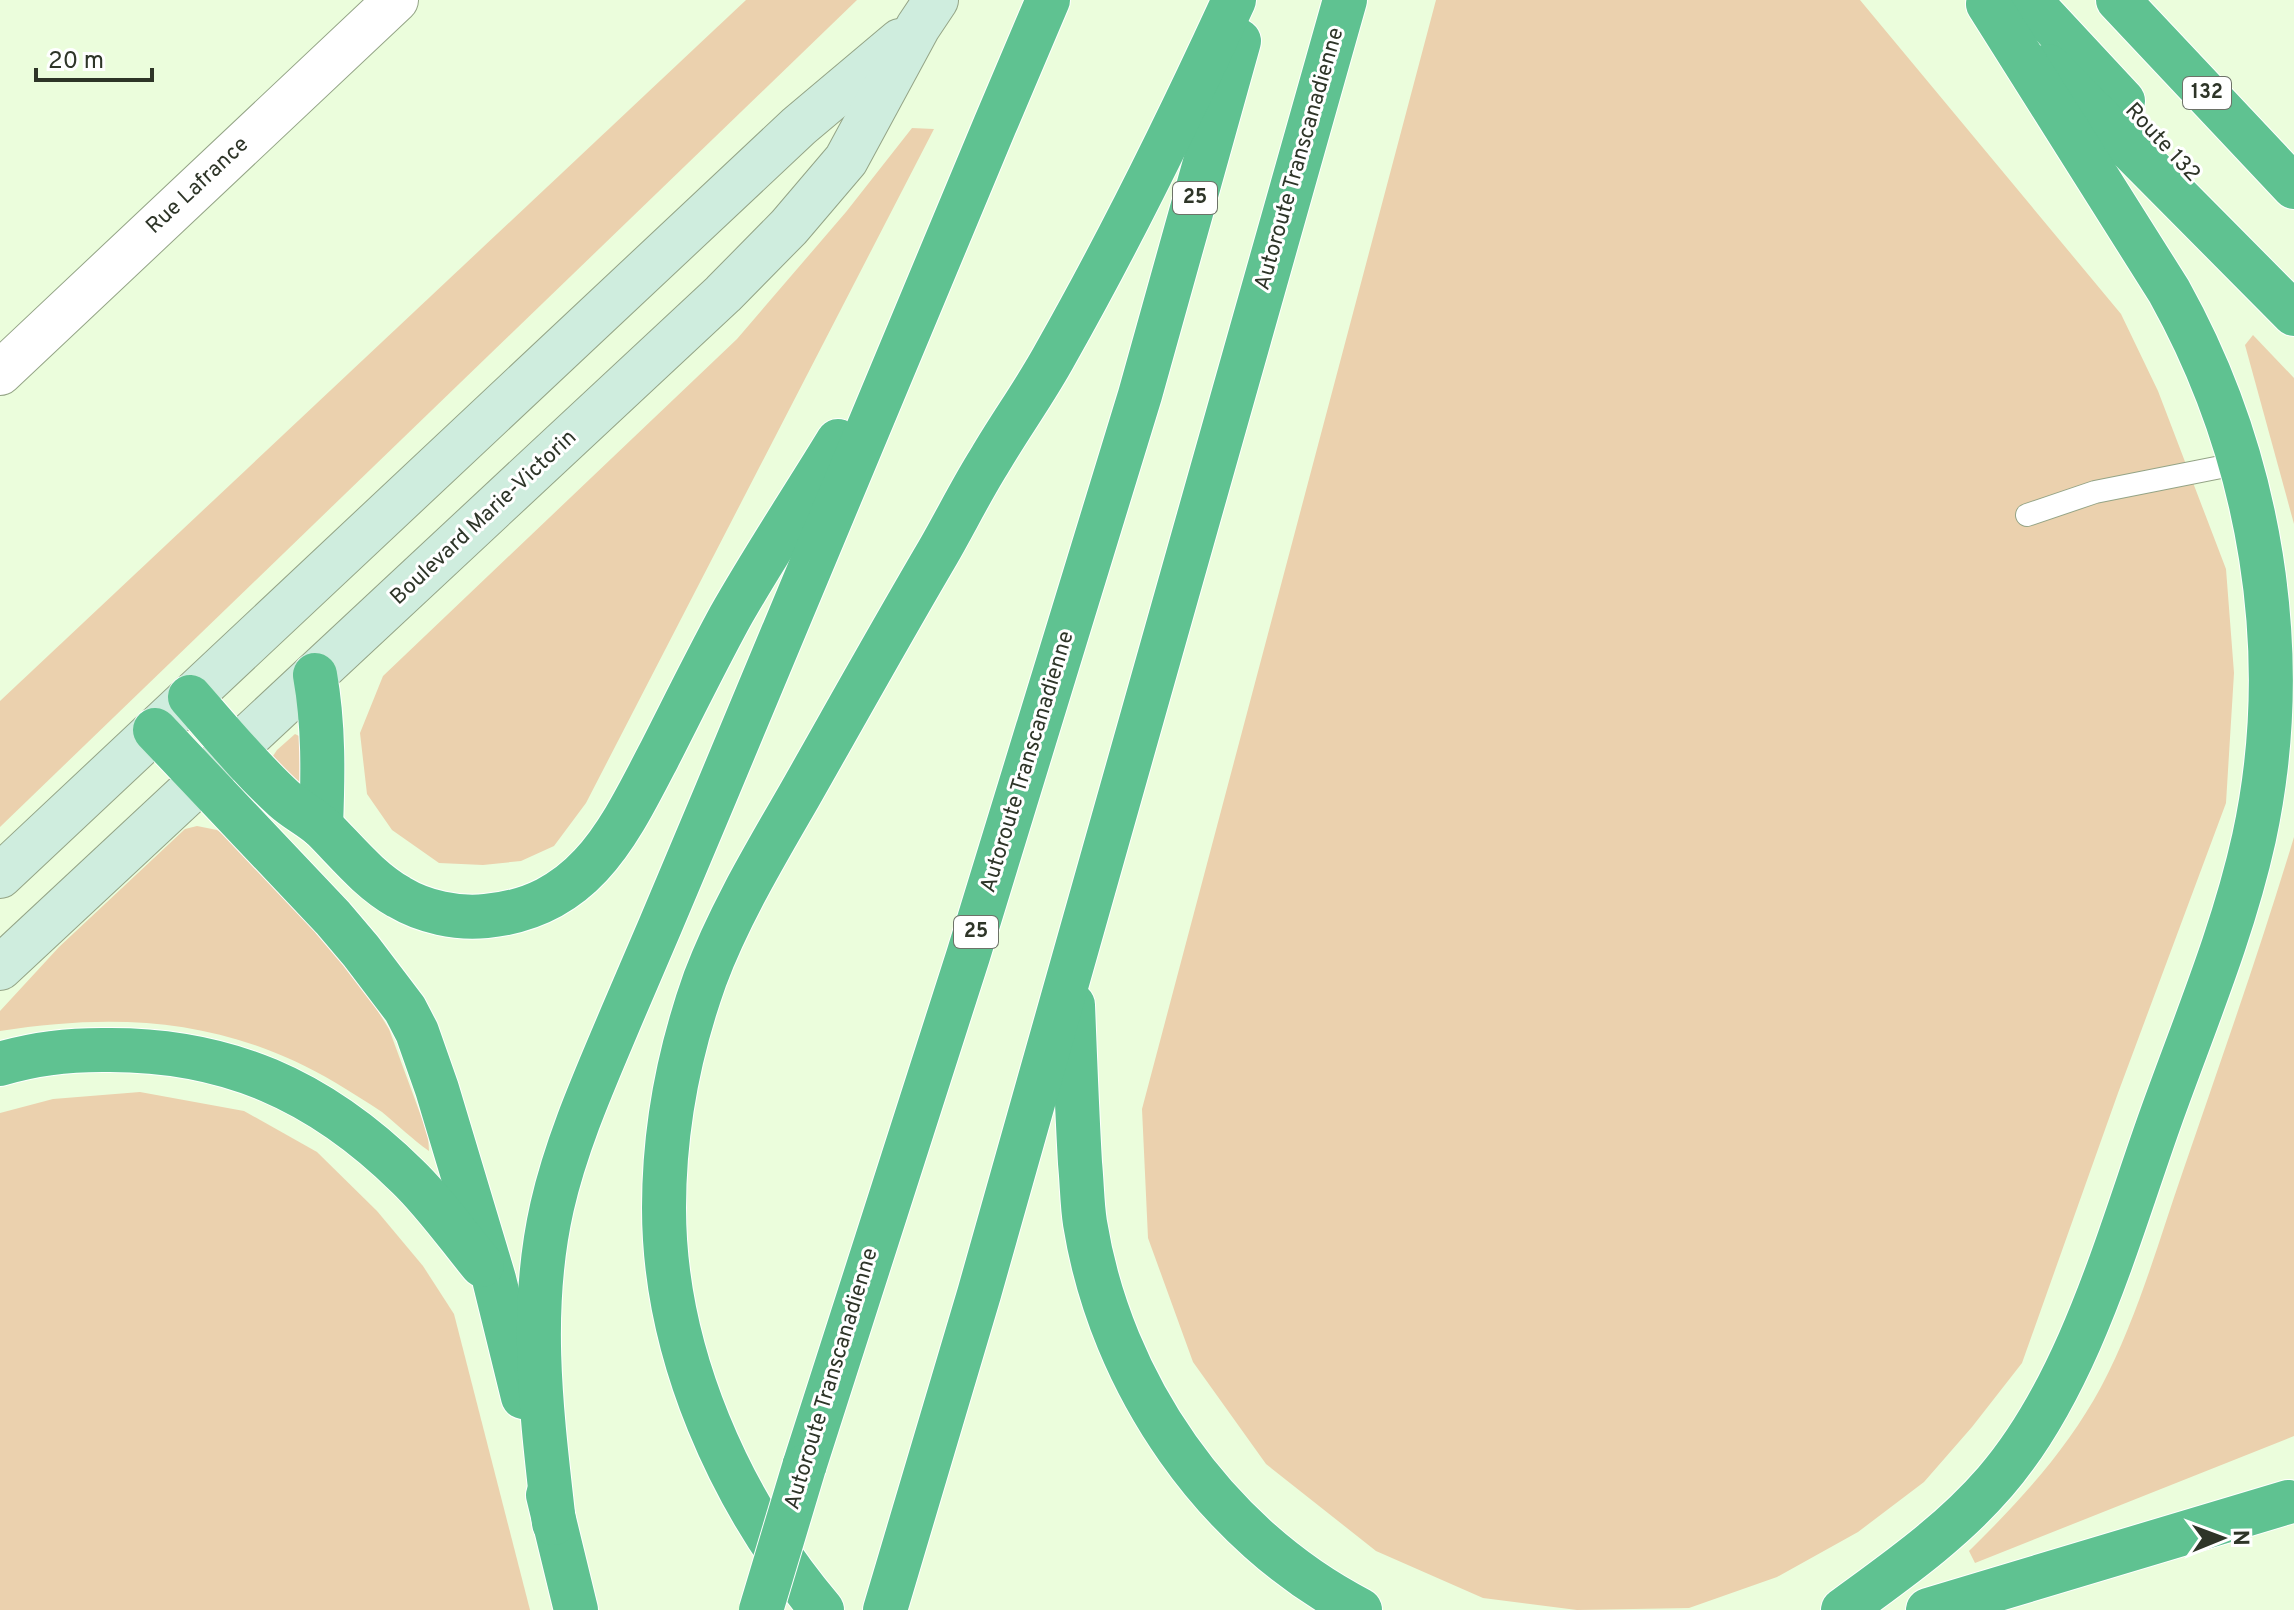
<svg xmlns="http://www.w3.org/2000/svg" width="2294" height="1610" font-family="Overpass,sans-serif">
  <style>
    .green { fill: #ebd1ae }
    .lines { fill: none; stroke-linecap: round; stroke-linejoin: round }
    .lane-casing { stroke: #94a486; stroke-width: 24 }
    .street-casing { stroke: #94a486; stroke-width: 46 }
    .secondary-casing { stroke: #94a486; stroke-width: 46 }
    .highway-casing { stroke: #fff; stroke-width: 46 }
    .lane { stroke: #fff; stroke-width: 22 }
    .street { stroke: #fff; stroke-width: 44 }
    .secondary { stroke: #cfedde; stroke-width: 44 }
    .highway { stroke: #5fc291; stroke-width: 44 }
    .highway-bridge-casing { stroke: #fff; stroke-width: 46; stroke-linecap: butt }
    .highway-bridge { stroke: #5fc291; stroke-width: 44 }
    .labels { text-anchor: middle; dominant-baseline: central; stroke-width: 6; stroke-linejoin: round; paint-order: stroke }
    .shield { fill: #fff; stroke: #6d7268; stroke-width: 2 }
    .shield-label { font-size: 20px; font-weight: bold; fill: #2e3528 }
    .street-label { font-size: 22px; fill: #2e3528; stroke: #fff }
  </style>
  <rect width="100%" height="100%" fill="#ebfddc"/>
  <!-- green -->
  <g class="green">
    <polygon points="746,0 857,0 0,827 0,701"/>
    <polygon points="1436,0 1860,0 2121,314 2158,391 2226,569 2234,673 2226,803 2118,1093 2022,1363 1972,1427 1924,1482 1858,1532 1777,1577 1689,1608 1577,1610 1483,1598 1376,1551 1266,1464 1193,1362 1148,1238 1142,1109"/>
    <polygon points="912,128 934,129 586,803 554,846 521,861 483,865 439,863 392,830 367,794 360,733 383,676 737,339 846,212"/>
    <polygon points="2253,335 2294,378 2294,524 2245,345"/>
    <polygon points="295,734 303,738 305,781 295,788 271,759 277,750"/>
    <path d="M197,826L217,830L233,841L322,938L361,984L389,1029L428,1135L429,1151C412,1139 398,1125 382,1112C367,1102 351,1092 336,1083C228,1019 122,1012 0,1031V1011L59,947L185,829Z"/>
    <path d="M2294,837V1436L1975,1563L1969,1551C2019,1502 2067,1450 2101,1387C2137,1319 2158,1243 2183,1171C2221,1060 2260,950 2294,837Z"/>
    <polygon points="140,1092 244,1111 317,1152 377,1211 423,1266 454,1314 530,1610 0,1610 0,1113 53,1099"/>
  </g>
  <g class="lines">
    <defs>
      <polyline id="lane" points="2027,515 2095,492 2241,463"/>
      <polyline id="street" points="0,373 396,0"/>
      <g id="secondary">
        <polyline points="0,876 799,126 900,41"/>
        <polyline points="0,968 723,294 789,227 846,160 918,27 936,0"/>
      </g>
      <g id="highway">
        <polyline points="2029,0 2123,101"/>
        <polyline points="2118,0 2294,187"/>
        <polyline points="2048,66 2294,314"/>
        <path d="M315,675C324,725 323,776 321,826"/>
        <path d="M190,697C220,731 250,768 284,799C296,810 311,817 323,828C347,852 369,880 399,897C424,912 457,919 486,916C584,907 618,834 658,757C682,710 705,663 730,617C764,557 802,500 838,441"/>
        <polyline points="155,730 333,918 361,951 405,1009 417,1032 437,1089 494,1279 523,1397"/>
        <path d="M1073,1005C1075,1058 1077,1110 1080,1163C1082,1183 1082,1204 1085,1223C1111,1384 1215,1535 1360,1610"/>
        <path d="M0,1064C33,1054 68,1050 102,1050C226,1048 320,1090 408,1177C435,1203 458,1236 482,1265"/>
        <polyline points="804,1467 968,956 1140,395 1239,41"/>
        <polyline points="548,1495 576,1610"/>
        <path d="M554,1523C542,1416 528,1313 552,1207C567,1141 596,1077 622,1015C653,943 684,870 714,798C825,531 935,265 1048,0"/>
        <path d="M822,1610C730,1501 664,1353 664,1208C664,1130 679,1052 705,979C729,915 765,855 799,796C845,715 890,634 937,554C955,523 971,490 990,460C1011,424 1036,390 1056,353C1121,238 1179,120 1234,0"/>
        <polyline points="885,1610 979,1294 1345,0"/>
        <path d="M1843,1610C1896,1571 1951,1533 1995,1482C2079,1385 2118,1237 2161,1117C2194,1025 2233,933 2254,838C2294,653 2261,456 2169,291L1988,4"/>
        <polyline points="1928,1610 2288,1502"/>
      </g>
    </defs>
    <!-- lane casing -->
    <use href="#lane" class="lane-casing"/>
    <!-- street casing -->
    <use href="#street" class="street-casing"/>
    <!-- secondary casing -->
    <use href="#secondary" class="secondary-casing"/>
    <!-- highway casing -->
    <use href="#highway" class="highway-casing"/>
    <!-- lane -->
    <use href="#lane" class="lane"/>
    <!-- street -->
    <use href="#street" class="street"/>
    <!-- secondary -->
    <use href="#secondary" class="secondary"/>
    <!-- highway -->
    <use href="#highway" class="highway"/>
    <defs>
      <polyline id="highway-bridge" points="761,1610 804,1467"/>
    </defs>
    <!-- highway-bridge casing -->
    <use href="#highway-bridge" class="highway-bridge-casing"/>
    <!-- highway-bridge -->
    <use href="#highway-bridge" class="highway-bridge"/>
  </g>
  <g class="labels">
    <!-- shield labels -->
    <g class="shield">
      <rect x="2183" y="77" width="48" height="32" rx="6"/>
      <rect x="1173" y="182" width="44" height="32" rx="6"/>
      <rect x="954" y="916" width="44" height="32" rx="6"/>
    </g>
    <g class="shield-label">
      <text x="2207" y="93">132</text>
      <text x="1195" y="198">25</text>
      <text x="976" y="932">25</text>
    </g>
    <!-- street labels -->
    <g class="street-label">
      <text transform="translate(2162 143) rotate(47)">Route 132</text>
      <text transform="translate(1300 159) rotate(-74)">Autoroute Transcanadienne</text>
      <text transform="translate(198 186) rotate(-43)">Rue Lafrance</text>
      <text transform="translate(484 518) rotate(-43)">Boulevard Marie-Victorin</text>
      <text transform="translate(1028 762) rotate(-73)">Autoroute Transcanadienne</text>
      <text transform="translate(832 1379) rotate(-73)">Autoroute Transcanadienne</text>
    </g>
  </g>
  <!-- north arrow -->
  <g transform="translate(2222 1538) rotate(89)" stroke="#ffffff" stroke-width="6" paint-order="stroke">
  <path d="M0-6L14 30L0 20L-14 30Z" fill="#2e3528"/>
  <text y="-12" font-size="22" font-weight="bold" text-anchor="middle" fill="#2e3528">N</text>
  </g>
  <!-- scale -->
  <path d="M36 68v12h116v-12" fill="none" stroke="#2e3528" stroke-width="4"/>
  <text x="48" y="68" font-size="24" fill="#2e3528" stroke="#ffffff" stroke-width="6" paint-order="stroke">20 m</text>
</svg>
